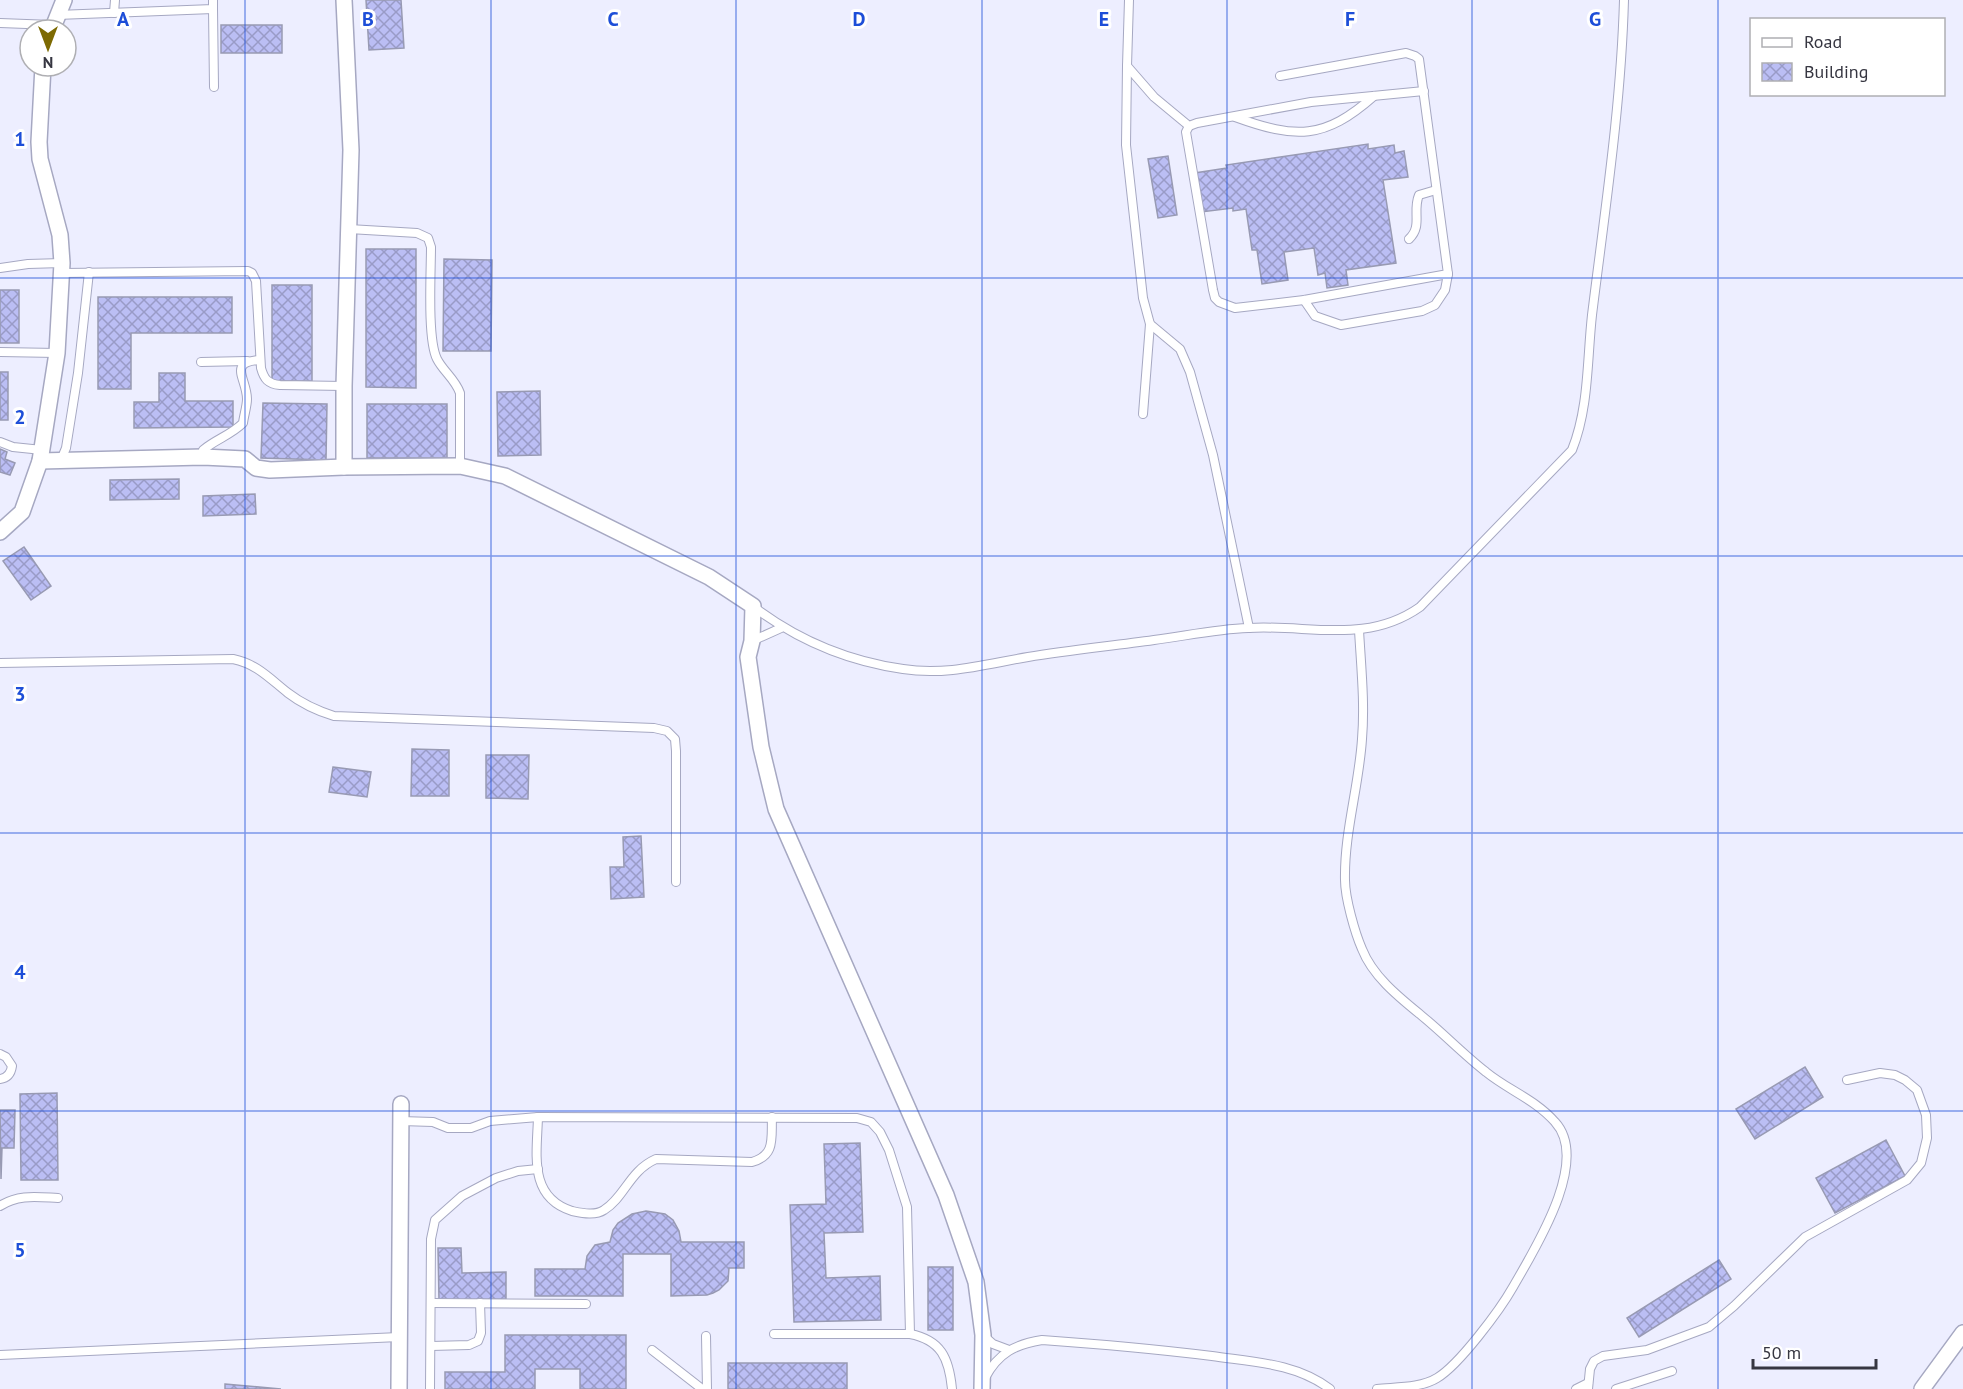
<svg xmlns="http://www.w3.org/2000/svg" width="1963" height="1389" font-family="'PT Sans',sans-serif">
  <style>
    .building { fill: url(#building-cross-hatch); stroke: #989ab3; stroke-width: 1.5 }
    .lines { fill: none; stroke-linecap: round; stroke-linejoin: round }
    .lane-casing { stroke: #a6a8c2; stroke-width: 10 }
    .street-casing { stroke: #a6a8c2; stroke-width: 18 }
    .lane { stroke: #fff; stroke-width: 8 }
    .street { stroke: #fff; stroke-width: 15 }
    .grid { fill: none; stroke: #1d4ed8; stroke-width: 1.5; stroke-opacity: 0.55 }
    .grid-label { font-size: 20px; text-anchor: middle; font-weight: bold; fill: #1d4ed8; stroke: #fff; stroke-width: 6; stroke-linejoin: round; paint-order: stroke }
  </style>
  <defs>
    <pattern id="building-cross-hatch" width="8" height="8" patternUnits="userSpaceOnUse" patternTransform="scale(1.5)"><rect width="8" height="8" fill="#bbbef4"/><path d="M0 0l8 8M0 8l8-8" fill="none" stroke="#999bc7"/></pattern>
  </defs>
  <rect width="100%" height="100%" fill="#edeeff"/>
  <!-- building -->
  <g class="building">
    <polygon points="366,0 401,0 404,48 369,50"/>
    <rect x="221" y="25" width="61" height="28"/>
    <polygon points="1368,144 1368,149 1394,145 1395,153 1404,151 1408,177 1383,180 1396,263 1346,270 1348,285 1327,288 1325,273 1318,275 1314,248 1284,252 1288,280 1262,284 1257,250 1252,250 1246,209 1233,211 1233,208 1201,212 1195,173 1227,168 1226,165"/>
    <polygon points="1168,156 1177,215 1158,218 1148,159"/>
    <polygon points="366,249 416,249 416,388 366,387"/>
    <polygon points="444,259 492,260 491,351 443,351"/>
    <rect x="272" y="285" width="40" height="96"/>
    <rect x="0" y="290" width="19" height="53"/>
    <polygon points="98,297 232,297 232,333 131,333 131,389 98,389"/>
    <rect x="0" y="372" width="8" height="48"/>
    <polygon points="159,373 185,373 185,401 233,401 233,427 134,428 134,402 159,402"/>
    <polygon points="540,391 541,455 498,456 497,392"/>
    <polygon points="263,403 327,404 326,460 261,458"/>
    <rect x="367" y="404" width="80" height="54"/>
    <polygon points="0,449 7,452 5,459 15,463 10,475 0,472"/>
    <polygon points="179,479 179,499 110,500 110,480"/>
    <polygon points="255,494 256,514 203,516 203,496"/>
    <polygon points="24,547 51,586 31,600 3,561"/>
    <polygon points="412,749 449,750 449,796 411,796"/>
    <polygon points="486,755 529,755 528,799 486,798"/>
    <polygon points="333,767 371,772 367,797 329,792"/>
    <polygon points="641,836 644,897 611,899 610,867 624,867 623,837"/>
    <polygon points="1805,1067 1823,1097 1755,1139 1736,1109"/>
    <polygon points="57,1093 58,1180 21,1180 20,1094"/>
    <polygon points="0,1110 15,1110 14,1148 2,1148 1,1179"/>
    <polygon points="1886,1140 1905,1176 1835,1213 1816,1178"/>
    <polygon points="860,1143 863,1232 824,1233 826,1278 880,1276 881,1320 794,1322 790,1205 826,1204 824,1144"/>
    <polygon points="646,1211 665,1214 673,1220 679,1231 681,1242 744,1242 744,1268 729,1268 728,1281 719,1290 713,1293 707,1295 671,1296 671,1254 623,1254 623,1296 535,1296 535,1269 585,1269 587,1256 595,1245 610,1242 613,1230 618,1223 632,1214"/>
    <polygon points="438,1248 461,1248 462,1273 506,1272 506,1299 439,1300"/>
    <polygon points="1719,1260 1731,1279 1639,1337 1627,1318"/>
    <rect x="928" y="1267" width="25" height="63"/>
    <polygon points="505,1335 626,1335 626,1389 580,1389 580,1369 535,1369 535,1389 445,1389 445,1372 505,1372"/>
    <rect x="728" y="1363" width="119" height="26"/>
    <polygon points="225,1384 281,1389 225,1389"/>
  </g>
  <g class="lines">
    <defs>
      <g id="lane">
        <polyline points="1129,0 1127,66 1154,97 1189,126 1197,123 1311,102 1424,91"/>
        <polyline points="213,9 214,87"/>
        <polyline points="114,13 115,0"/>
        <polyline points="57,15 213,9 213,0"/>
        <polyline points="0,23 53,25"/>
        <polyline points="1127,66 1126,145 1143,298 1150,324 1180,349 1190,372 1213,455 1249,628"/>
        <path d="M1235,117C1296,139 1324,140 1374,96"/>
        <polyline points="1189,126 1186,132 1213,290 1215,298 1219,302 1235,308 1304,300 1448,274 1419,59 1415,56 1406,53 1280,76"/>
        <path d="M349,229L417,233L428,238L431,247C431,272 427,339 437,359C443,371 455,379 460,393V466"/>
        <path d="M1409,239C1423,226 1412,211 1419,195L1436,190"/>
        <polyline points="0,268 28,264 62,263"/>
        <path d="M62,273L248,271L252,273L256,281L261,368C264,379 268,384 280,385L344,386"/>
        <polyline points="1304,300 1315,316 1341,325 1422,311 1435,305 1445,290 1448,274"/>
        <polyline points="0,352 57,353"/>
        <polyline points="201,362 247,361"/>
        <polyline points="1143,414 1150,324"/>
        <polyline points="0,442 13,447 42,450"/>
        <path d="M203,457V450C216,439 231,435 243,423C244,415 247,406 247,399C247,379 227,362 260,360"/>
        <polyline points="61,460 66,448 78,373 89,272"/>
        <path d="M754,607C799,641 847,661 903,669C946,676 986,664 1028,657C1070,650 1112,646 1154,640C1185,636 1217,629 1248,628C1309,624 1366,645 1420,607L1572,450C1589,408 1587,360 1592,315C1605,210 1621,106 1624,0"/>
        <path d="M1359,630C1361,666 1365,703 1362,739C1359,786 1344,833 1345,880C1345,898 1355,933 1362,949C1373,977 1400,998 1422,1016C1444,1034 1464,1055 1486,1072C1508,1090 1536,1100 1555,1122C1591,1161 1534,1250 1513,1287C1500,1310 1459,1365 1437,1378C1421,1388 1396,1387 1377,1389"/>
        <polyline points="752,641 781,628"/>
        <path d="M0,663L233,659C257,664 269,678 288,693C301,703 318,711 334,716L654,728L667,731L675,739L676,751V882"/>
        <path d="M0,1054L6,1057L12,1066C11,1073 8,1078 0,1079"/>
        <path d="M538,1117C537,1154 528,1197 572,1211C582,1213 595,1216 604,1210C625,1197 629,1171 656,1159L752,1162C776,1155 771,1138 772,1117"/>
        <polyline points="401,1121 433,1122 448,1128 471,1128 490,1121 538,1117 857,1118 871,1122 880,1132 889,1150 907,1207 910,1334"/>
        <path d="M0,1206C18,1194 37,1197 58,1198"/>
        <polyline points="431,1303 586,1304"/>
        <path d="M774,1334H910C941,1340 949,1358 952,1389"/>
        <polyline points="706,1336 707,1389"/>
        <polyline points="984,1336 993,1344 1009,1350"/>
        <polyline points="431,1346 469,1345 478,1341 481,1333 480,1303"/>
        <polyline points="652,1350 702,1389"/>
        <polyline points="0,1355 399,1337"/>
        <path d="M985,1378C998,1353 1016,1344 1042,1340C1099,1344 1155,1349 1212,1356C1253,1362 1296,1363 1330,1389"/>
        <polyline points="430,1389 431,1239 435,1220 462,1196 496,1178 518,1171 538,1169"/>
        <polyline points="1576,1389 1588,1383"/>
        <polyline points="1588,1389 1590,1369 1594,1361 1603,1356 1647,1350 1709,1327 1734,1306 1805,1237 1907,1180 1921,1163 1927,1138 1926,1115 1917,1090 1905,1080 1895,1075 1880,1073 1847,1080"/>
        <polyline points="1616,1389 1672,1371"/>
      </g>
      <g id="street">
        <polyline points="344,0 351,150 344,386 344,467"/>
        <polyline points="52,30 64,0"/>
        <polyline points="40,461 203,457 245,459 256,468 270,470 344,467 460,466 505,476 709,577 753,606 752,641 748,657 761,747 776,809 946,1195 976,1282 983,1335 982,1389"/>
        <polyline points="0,532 22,512 40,461 57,353 62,263 60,235 40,159 39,142 43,66"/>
        <polyline points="399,1389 401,1104"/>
        <polyline points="1922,1389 1963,1333"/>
      </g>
    </defs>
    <!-- lane casing -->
    <use href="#lane" class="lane-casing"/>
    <!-- street casing -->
    <use href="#street" class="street-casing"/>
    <!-- lane -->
    <use href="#lane" class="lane"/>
    <!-- street -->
    <use href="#street" class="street"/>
  </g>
  <!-- grid -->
  <path class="grid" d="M245,0V1389M491,0V1389M736,0V1389M982,0V1389M1227,0V1389M1472,0V1389M1718,0V1389M0,278H1963M0,556H1963M0,833H1963M0,1111H1963"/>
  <g class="grid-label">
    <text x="123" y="26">A</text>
    <text x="368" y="26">B</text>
    <text x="613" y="26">C</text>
    <text x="859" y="26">D</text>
    <text x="1104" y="26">E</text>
    <text x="1350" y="26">F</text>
    <text x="1595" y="26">G</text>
    <text x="20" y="146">1</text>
    <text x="20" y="424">2</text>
    <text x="20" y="701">3</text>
    <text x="20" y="979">4</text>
    <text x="20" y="1257">5</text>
  </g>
  <!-- legend -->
  <rect x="1750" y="18" width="195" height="78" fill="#ffffff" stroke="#afafb3" stroke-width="1.5"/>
  <rect x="1762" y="38" width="30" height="9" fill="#ffffff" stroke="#afafb3" stroke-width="1.5"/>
  <text x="1804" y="48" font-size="18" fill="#363641">Road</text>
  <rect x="1762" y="63" width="30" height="18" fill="url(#building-cross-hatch)" stroke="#afafb3" stroke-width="1.5"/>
  <text x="1804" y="78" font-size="18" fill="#363641">Building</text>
  <!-- north arrow -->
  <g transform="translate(48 48) rotate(180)"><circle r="28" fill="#ffffff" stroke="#afafb3" stroke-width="1.5"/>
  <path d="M0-4.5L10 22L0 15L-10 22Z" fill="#7d6a02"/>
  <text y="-9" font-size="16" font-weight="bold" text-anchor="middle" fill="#363641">N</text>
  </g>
  <!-- scale -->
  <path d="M1753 1359v9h123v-9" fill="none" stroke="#363641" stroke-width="3"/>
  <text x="1762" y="1359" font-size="18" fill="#363641" stroke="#ffffff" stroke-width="4.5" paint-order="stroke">50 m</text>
</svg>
